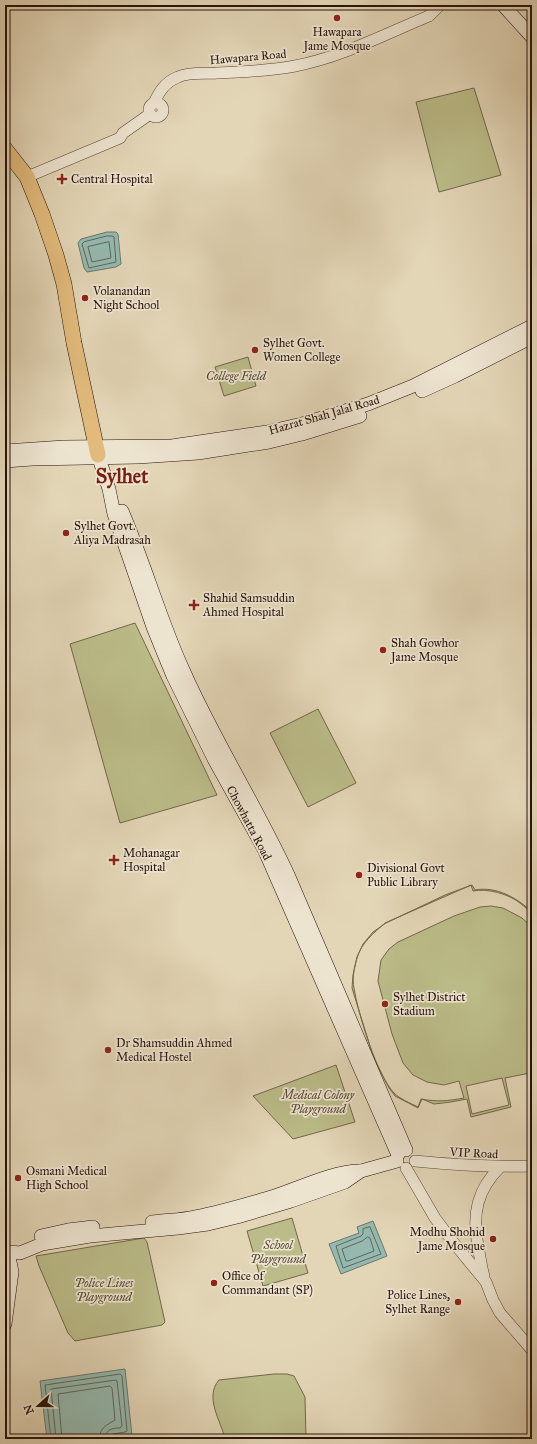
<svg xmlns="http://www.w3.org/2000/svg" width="537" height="1444" font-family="'IM FELL Great Primer',serif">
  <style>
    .green { fill: #bbbc89; stroke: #716749; fill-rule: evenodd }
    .water { fill: #95b9af; stroke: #69766d }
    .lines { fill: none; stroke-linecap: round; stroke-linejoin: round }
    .shore { stroke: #5e665c; stroke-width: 1 }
    .tertiary-casing { stroke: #564334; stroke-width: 12 }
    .secondary-casing { stroke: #271209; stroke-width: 14 }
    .primary-casing { stroke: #271209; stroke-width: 16 }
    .tertiary { stroke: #ede4d0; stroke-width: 11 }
    .secondary { stroke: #ede4d0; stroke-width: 13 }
    .primary { stroke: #e2bb7c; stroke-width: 15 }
    .poi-dot { fill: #8f2418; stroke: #ede4d0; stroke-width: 1.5 }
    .labels { text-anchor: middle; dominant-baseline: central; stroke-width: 3.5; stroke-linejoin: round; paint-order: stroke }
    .poi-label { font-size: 12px; fill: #271209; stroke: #ede4d0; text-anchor: start }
    .street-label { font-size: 12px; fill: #271209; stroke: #ede4d0 }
    .park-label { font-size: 12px; font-style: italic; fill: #53452f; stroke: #ede4d0 }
    .town-label { font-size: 20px; font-weight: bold; fill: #7a1f14; stroke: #ede4d0 }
  </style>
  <rect width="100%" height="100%" fill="#e3d6b7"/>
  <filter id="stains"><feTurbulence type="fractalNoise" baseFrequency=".005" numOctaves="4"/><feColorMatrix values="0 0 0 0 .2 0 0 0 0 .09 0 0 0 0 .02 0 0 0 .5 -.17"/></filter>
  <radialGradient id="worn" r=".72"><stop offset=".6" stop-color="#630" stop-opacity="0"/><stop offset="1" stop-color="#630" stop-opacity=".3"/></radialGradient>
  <!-- green -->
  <g class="green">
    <polygon points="474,88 501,175 439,192 416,102"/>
    <polygon points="248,357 256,386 224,396 215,367"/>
    <polygon points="135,623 217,795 120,823 70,644"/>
    <polygon points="318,709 356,783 308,807 270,733"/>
    <path d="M471,885L385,923C374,933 361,943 357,958C354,968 352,979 354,988C358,1014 377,1075 394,1093C400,1099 410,1103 418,1107L421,1099C437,1102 448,1101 464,1098L459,1081L444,1085L427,1082L413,1075L403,1063L392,1034L378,981L381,960L389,949L398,942L454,916L480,907L491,906L503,908L522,918L532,927V1063L531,1064L532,1078L530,1073L505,1078L511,1107L471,1117L467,1099L451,1102L434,1104L422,1099L418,1108L395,1096L389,1088L374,1059L352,988L353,975L357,957L363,944L373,932L386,923L445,895L472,885L475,890C497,886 517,898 532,912V914C528,910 524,906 520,903C509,894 487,888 473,891ZM502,1078L509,1105L472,1114L466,1086Z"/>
    <polygon points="336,1065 355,1122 293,1139 253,1096"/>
    <polygon points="292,1218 308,1273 263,1286 247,1231"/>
    <polygon points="144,1238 147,1242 165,1322 162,1325 75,1341 68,1333 39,1266 36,1256"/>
    <path d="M274,1374H287L294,1376L305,1397L306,1439H225C221,1421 204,1397 219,1380Z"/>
  </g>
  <!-- water -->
  <g class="water">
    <polygon points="107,232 116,232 118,234 121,264 116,267 87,272 84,268 78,243 81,239"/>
    <polygon points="373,1221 387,1256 341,1274 329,1244 359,1233 357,1227"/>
    <polygon points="125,1369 132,1436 77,1439 47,1439 40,1381"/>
  </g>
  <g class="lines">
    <!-- shore -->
    <g class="shore">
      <polygon points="107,236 112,236 114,237 116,262 89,268 82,244 84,242"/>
      <polygon points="109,242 111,258 92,262 88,247"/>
      <polygon points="370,1227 381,1254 343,1268 336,1246 361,1236 363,1234 363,1229"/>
      <polygon points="368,1237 370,1238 374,1251 348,1261 346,1261 342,1249 362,1241"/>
      <polyline points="51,1439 45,1385 120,1374 122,1376 127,1431 125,1432 113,1434 110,1439"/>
      <path d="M56,1439L51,1389L116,1380L117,1381L122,1426L120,1428C112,1428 106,1429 105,1439"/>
      <path d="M62,1439L58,1394L110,1386L112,1388L115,1420C107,1425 100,1427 99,1439"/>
    </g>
    <defs>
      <g id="tertiary">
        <path d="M154,103C159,92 165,82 178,77C189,72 204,74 217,73C243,72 269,71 295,66C342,57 385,34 429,16L440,5"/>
        <circle cx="156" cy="110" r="7"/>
        <polyline points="27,177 120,138 123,133 150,114"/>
        <path d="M415,1161C454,1165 493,1167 532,1166"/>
        <polyline points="406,1168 435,1218 453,1242 486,1282 493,1300 500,1313 532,1350"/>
        <path d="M484,1276C481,1266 480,1256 478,1246C472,1214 477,1190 500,1167"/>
      </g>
      <g id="secondary">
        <polyline points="503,5 532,37"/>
        <polyline points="422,391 455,376 532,337"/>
        <polyline points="5,451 64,447 172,446 267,432 302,424 368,404 413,386 532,326"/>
        <polyline points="98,455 109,489 114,514 153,627 173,676 214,759 264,849 398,1155"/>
        <polyline points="5,461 32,459 138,457 198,453 269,442 302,434 360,416"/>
        <path d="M122,511C145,564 160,620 184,672C215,742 257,807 289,877L406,1150"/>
        <path d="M152,1222C166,1220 181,1220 195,1217C222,1212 248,1204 275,1196C299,1188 334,1171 360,1171"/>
        <polyline points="41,1236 68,1230 93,1227"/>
        <polyline points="8,1252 20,1253 42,1244 90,1236 178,1228 208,1224 237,1217 291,1201 345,1182 361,1171 397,1161"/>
        <polyline points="5,1324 12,1272 8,1252"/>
      </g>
      <polyline id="primary" points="5,149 27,177 42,214 56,255 64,284 74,343 98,455"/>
    </defs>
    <!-- tertiary casing -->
    <use href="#tertiary" class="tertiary-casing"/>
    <!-- secondary casing -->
    <use href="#secondary" class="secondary-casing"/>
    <!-- primary casing -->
    <use href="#primary" class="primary-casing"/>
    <!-- tertiary -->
    <use href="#tertiary" class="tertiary"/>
    <!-- secondary -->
    <use href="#secondary" class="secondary"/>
    <!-- primary -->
    <use href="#primary" class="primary"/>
  </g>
  <!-- markers -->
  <g class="poi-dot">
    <circle cx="337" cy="18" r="4"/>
    <path d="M60 173h4v4h4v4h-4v4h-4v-4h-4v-4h4z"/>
    <circle cx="85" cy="298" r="4"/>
    <circle cx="255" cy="350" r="4"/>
    <circle cx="66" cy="533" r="4"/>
    <path d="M192 599h4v4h4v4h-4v4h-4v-4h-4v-4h4z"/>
    <circle cx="383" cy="650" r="4"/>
    <path d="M112 854h4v4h4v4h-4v4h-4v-4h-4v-4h4z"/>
    <circle cx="359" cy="875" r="4"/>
    <circle cx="385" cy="1004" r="4"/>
    <circle cx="108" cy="1050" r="4"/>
    <circle cx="18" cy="1178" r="4"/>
    <circle cx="493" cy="1239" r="4"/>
    <circle cx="214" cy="1283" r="4"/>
    <circle cx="458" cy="1302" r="4"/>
  </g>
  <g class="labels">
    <!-- poi labels -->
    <g class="poi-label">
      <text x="337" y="32" text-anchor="middle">Hawapara<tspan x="337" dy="14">Jame Mosque</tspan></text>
      <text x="71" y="179">Central Hospital</text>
      <text x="93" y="291">Volanandan<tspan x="93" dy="14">Night School</tspan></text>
      <text x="263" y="343">Sylhet Govt.<tspan x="263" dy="14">Women College</tspan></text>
      <text x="74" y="526">Sylhet Govt.<tspan x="74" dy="14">Aliya Madrasah</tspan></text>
      <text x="203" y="598">Shahid Samsuddin<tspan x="203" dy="14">Ahmed Hospital</tspan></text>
      <text x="391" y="643">Shah Gowhor<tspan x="391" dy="14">Jame Mosque</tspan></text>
      <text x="123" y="853">Mohanagar<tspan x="123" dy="14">Hospital</tspan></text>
      <text x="367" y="868">Divisional Govt<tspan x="367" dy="14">Public Library</tspan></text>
      <text x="393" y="997">Sylhet District<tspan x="393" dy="14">Stadium</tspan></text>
      <text x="116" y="1043">Dr Shamsuddin Ahmed<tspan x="116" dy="14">Medical Hostel</tspan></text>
      <text x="26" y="1171">Osmani Medical<tspan x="26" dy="14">High School</tspan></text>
      <text x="485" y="1232" text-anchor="end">Modhu Shohid<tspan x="485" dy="14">Jame Mosque</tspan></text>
      <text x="222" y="1276">Office of<tspan x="222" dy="14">Commandant (SP)</tspan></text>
      <text x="450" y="1295" text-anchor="end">Police Lines,<tspan x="450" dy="14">Sylhet Range</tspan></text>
    </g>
    <!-- street labels -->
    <g class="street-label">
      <text transform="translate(248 57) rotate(-5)">Hawapara Road</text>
      <text transform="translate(324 415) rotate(-16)">Hazrat Shah Jalal Road</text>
      <text transform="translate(249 823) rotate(62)">Chowhatta Road</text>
      <text transform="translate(474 1153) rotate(3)">VIP Road</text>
    </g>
    <!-- park labels -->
    <g class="park-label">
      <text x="236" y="376">College Field</text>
      <text x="318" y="1095">Medical Colony<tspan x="318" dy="14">Playground</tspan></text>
      <text x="278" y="1245">School<tspan x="278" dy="14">Playground</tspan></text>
      <text x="104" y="1283">Police Lines<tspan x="104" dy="14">Playground</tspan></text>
    </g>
    <!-- town labels -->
    <g class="town-label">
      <text x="122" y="476">Sylhet</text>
    </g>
  </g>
  <!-- margin -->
  <rect width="537" height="1444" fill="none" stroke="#e3d6b7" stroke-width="20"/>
  <rect x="6" y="6" width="525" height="1432" fill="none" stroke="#271209" stroke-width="2"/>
  <rect x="10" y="10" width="517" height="1424" fill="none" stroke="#271209"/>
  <!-- north arrow -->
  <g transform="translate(38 1406) rotate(249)" stroke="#ede4d0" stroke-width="3" paint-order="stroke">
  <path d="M0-3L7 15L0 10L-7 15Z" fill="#271209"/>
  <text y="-6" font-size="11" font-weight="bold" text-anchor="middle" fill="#271209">N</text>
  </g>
  <rect width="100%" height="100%" filter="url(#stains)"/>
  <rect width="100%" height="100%" fill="url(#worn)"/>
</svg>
